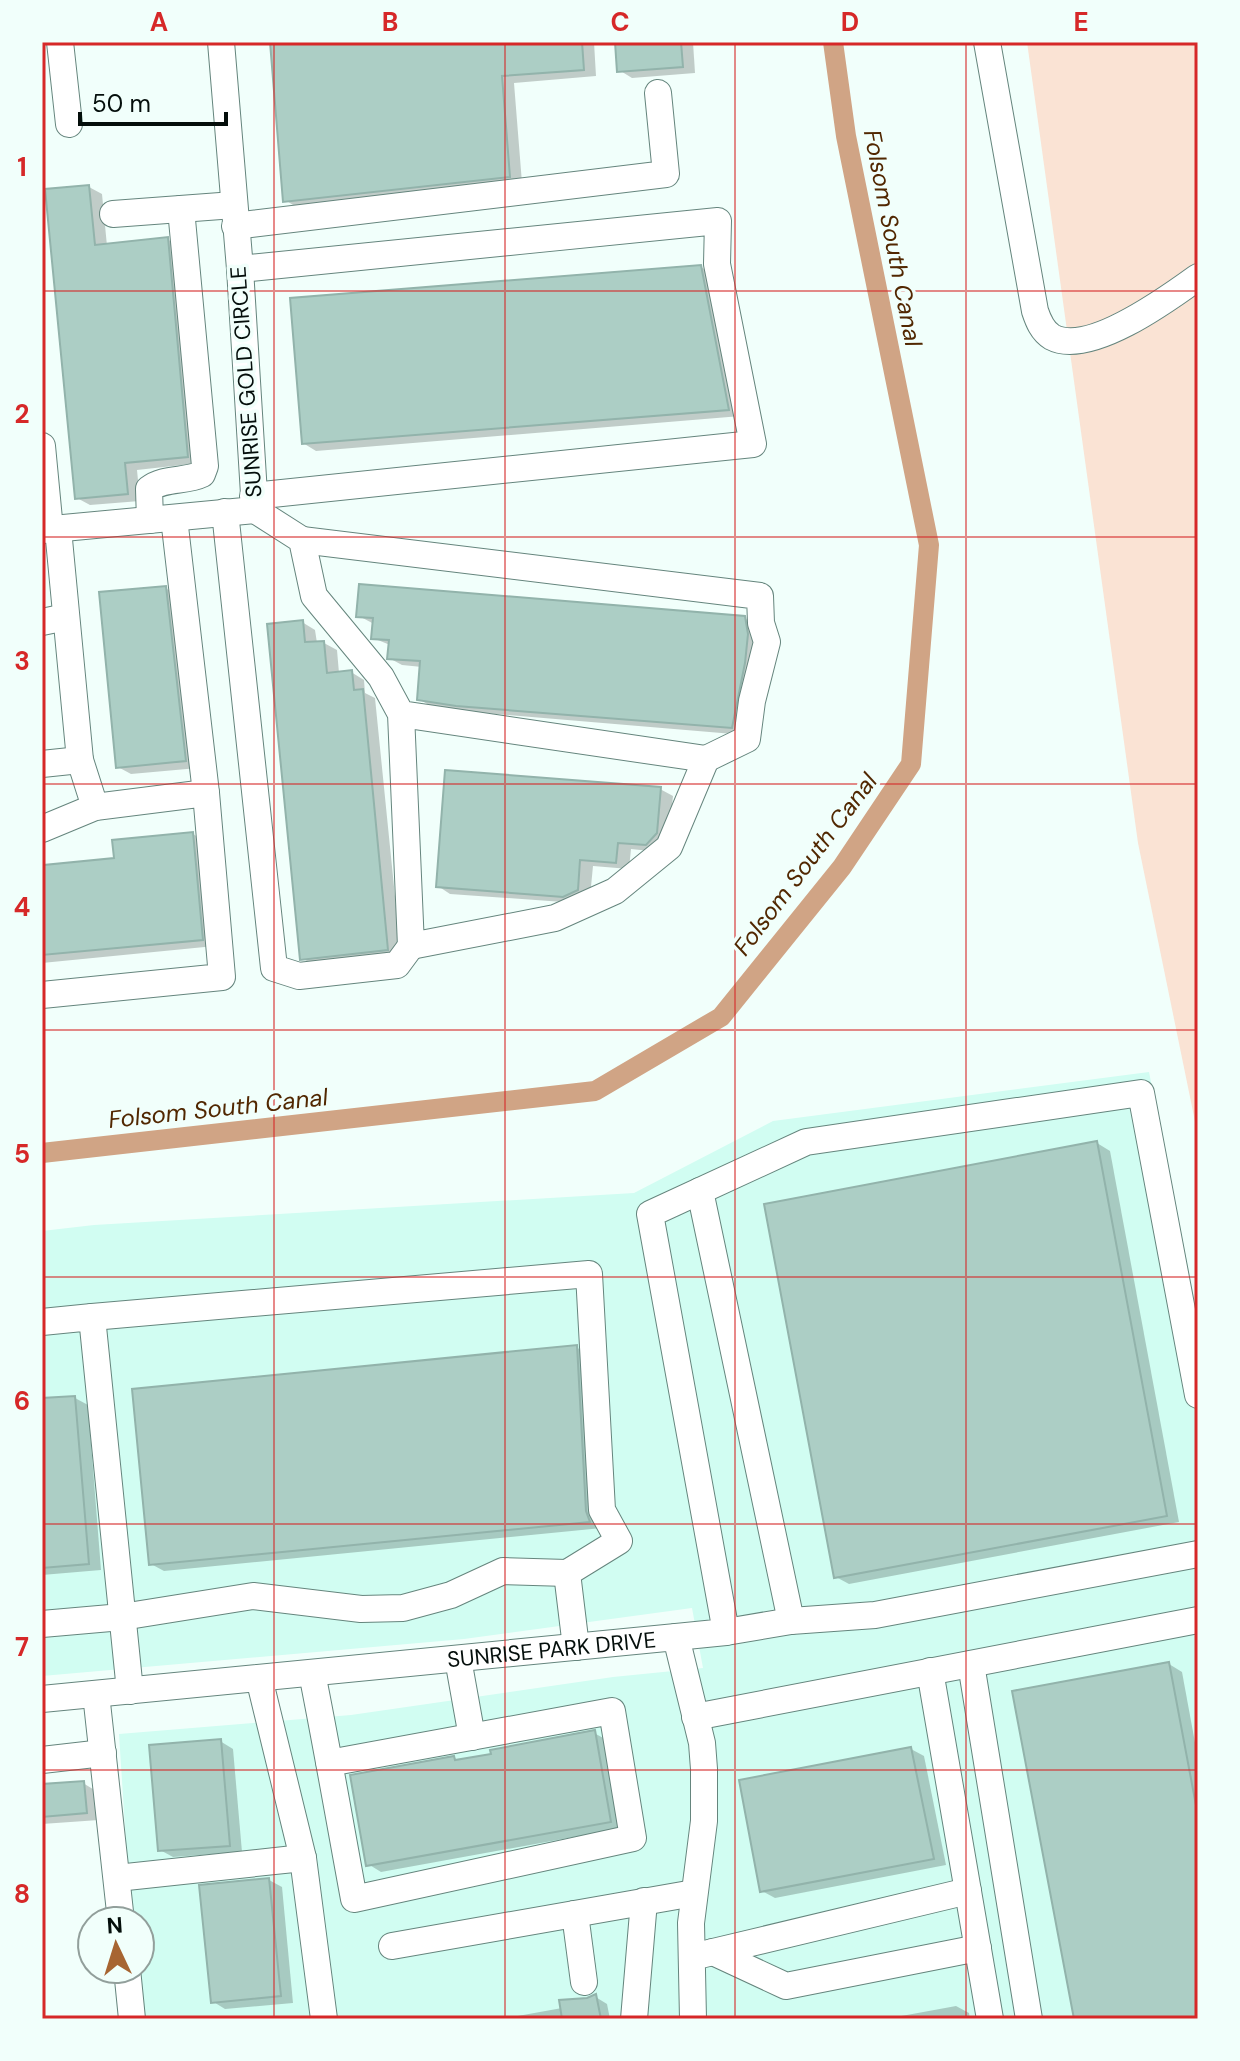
<svg xmlns="http://www.w3.org/2000/svg" width="1240" height="2061" font-family="'DM Sans',sans-serif">
  <style>
    .built { fill: #d1fdf2 }
    .green { fill: #fae3d4 }
    .shadow { fill: #0003 }
    .lines { fill: none; stroke-linecap: round; stroke-linejoin: round }
    .canal { stroke: #d0a485; stroke-width: 20 }
    .building { fill: #accec5; stroke: #92b3ab; stroke-width: 2 }
    .minor-casing { stroke: #65857d; stroke-width: 28 }
    .minor { stroke: #fff; stroke-width: 26 }
    .grid { fill: none; stroke: #d62828; stroke-width: 2; stroke-opacity: 0.55 }
    .labels { text-anchor: middle; dominant-baseline: central; stroke-width: 7; stroke-linejoin: round; paint-order: stroke }
    .street-label { font-size: 22px; fill: #040e0b; stroke: #f1fffb }
    .water-label { font-size: 24px; font-style: italic; fill: #512701; stroke: #f1fffb }
    .neatline { fill: none; stroke: #d62828; stroke-width: 3 }
    .grid-label { font-size: 26px; text-anchor: middle; font-weight: bold; fill: #d62828 }
  </style>
  <rect width="100%" height="100%" fill="#f1fffb"/>
  <!-- built -->
  <polygon class="built" points="1149,1072 1198,1317 1198,2019 137,2019 140,1921 131,1921 119,1734 351,1715 613,1677 703,1668 692,1608 464,1639 42,1676 42,1231 94,1225 634,1193 773,1121"/>
  <!-- green -->
  <polygon class="green" points="1027,42 1198,42 1198,1136 1138,843"/>
  <!-- shadow -->
  <g class="shadow">
    <polygon points="272,42 594,42 596,76 514,83 522,183 298,208 285,200"/>
    <polygon points="617,42 693,42 695,73 632,78 619,70"/>
    <polygon points="89,187 102,194 107,246 167,239 180,247 200,463 137,470 140,501 90,505 77,498"/>
    <polygon points="701,267 714,275 741,416 316,451 303,443"/>
    <polygon points="165,588 178,595 198,768 131,774 118,767"/>
    <polygon points="359,616 744,618 757,625 745,735 471,712 432,707 419,699 422,667 402,665 389,658 390,645 373,638 374,624"/>
    <polygon points="302,622 315,630 317,643 324,643 337,650 339,673 351,672 364,680 365,693 375,698 401,956 315,966 302,958"/>
    <polygon points="660,789 673,796 668,844 659,852 631,849 629,869 593,866 590,897 577,903 450,894 438,886"/>
    <polygon points="193,834 206,842 215,946 42,963 42,883"/>
    <polygon points="1097,1143 1110,1151 1179,1522 849,1584 836,1577"/>
    <polygon points="576,1347 589,1355 602,1528 164,1571 151,1564"/>
    <polygon points="75,1398 88,1405 101,1570 42,1575 42,1400"/>
    <polygon points="1169,1664 1182,1672 1198,1759 1198,2019 1076,2019"/>
    <polygon points="594,1733 607,1740 623,1828 381,1872 368,1864 454,1758 459,1762"/>
    <polygon points="220,1741 233,1749 242,1852 173,1857 160,1850"/>
    <polygon points="911,1749 924,1756 946,1865 775,1898 762,1891"/>
    <polygon points="83,1783 96,1791 99,1820 42,1824 42,1786"/>
    <polygon points="269,1880 282,1887 293,2003 225,2009 212,2001"/>
    <polygon points="594,1996 607,2004 610,2019 501,2019 562,2008"/>
    <polygon points="956,2006 969,2013 970,2019 885,2019"/>
  </g>
  <g class="lines">
    <!-- canal -->
    <polyline class="canal" points="42,1153 595,1091 721,1017 842,867 911,764 929,545 846,136 833,42"/>
  </g>
  <!-- building -->
  <g class="building">
    <polygon points="270,42 582,42 584,70 502,76 510,177 283,202"/>
    <polygon points="615,42 681,42 683,67 617,72"/>
    <polygon points="89,185 95,245 168,237 188,457 125,463 128,494 75,499 45,189"/>
    <polygon points="701,265 729,410 302,444 290,298"/>
    <polygon points="359,584 745,616 748,634 745,663 732,728 456,706 417,700 420,661 387,659 389,640 371,639 373,618 356,617"/>
    <polygon points="166,586 186,761 116,768 99,592"/>
    <polygon points="303,620 305,642 324,641 327,673 352,670 354,690 363,689 388,950 300,960 267,624"/>
    <polygon points="445,770 661,787 657,833 646,845 618,843 616,863 580,860 578,890 563,897 436,887"/>
    <polygon points="193,832 203,940 42,955 44,865 114,858 112,840"/>
    <polygon points="1097,1141 1167,1516 834,1578 764,1204"/>
    <polygon points="577,1345 586,1511 590,1522 149,1565 132,1389"/>
    <polygon points="75,1396 89,1564 42,1568 42,1398"/>
    <polygon points="1169,1662 1198,1816 1198,2019 1074,2019 1012,1691"/>
    <polygon points="595,1730 611,1822 366,1866 350,1775 454,1756 455,1760 491,1754 490,1750"/>
    <polygon points="221,1739 230,1846 158,1851 149,1745"/>
    <polygon points="911,1747 934,1859 760,1892 739,1780"/>
    <polygon points="84,1781 87,1813 42,1817 42,1784"/>
    <polygon points="269,1878 281,1996 211,2003 199,1885"/>
    <polygon points="596,1994 601,2019 562,2019 559,2000 587,1998"/>
  </g>
  <g class="lines">
    <defs>
      <g id="minor">
        <polyline points="60,42 69,124"/>
        <path d="M987,42L1035,311C1038,320 1042,331 1052,337C1089,357 1169,298 1198,277"/>
        <polyline points="113,214 234,205"/>
        <polyline points="235,226 666,174 658,93"/>
        <polyline points="240,269 718,221 717,264 753,444 253,496"/>
        <polyline points="42,446 50,530"/>
        <polyline points="255,510 302,540 314,596 381,677 401,714 411,946 555,918 615,891 669,847 706,759 401,714"/>
        <polyline points="225,512 274,968 299,976 397,965 411,946"/>
        <polyline points="174,518 206,793"/>
        <path d="M150,520L149,489C164,477 186,482 202,474L205,466L181,209"/>
        <polyline points="58,529 80,760 95,807"/>
        <polyline points="42,530 255,510 240,269 221,42"/>
        <polyline points="302,540 760,596 761,623 767,642 752,701 747,739 706,759"/>
        <polyline points="42,622 66,617"/>
        <polyline points="42,764 80,760"/>
        <polyline points="42,829 95,807 206,793 222,977 42,995"/>
        <polyline points="700,1191 791,1621 875,1615 1198,1554"/>
        <polyline points="92,1317 589,1274 602,1510 619,1541 567,1573 576,1647"/>
        <polyline points="42,1322 92,1317 130,1691"/>
        <polyline points="42,1624 122,1617 253,1596 361,1609 403,1608 451,1595 503,1571 567,1573"/>
        <polyline points="726,1632 791,1621"/>
        <polyline points="676,1637 726,1632 650,1214 806,1142 1141,1093 1198,1395"/>
        <polyline points="458,1659 472,1737"/>
        <polyline points="971,1664 1029,2019"/>
        <polyline points="930,1671 990,2019"/>
        <path d="M312,1673C327,1748 340,1823 354,1899L633,1838L612,1711L329,1763"/>
        <polyline points="259,1678 303,1858 324,2019"/>
        <polyline points="96,1694 121,1921"/>
        <path id="s1" d="M42,1699L676,1637L702,1743L704,1769V1821L691,1923L693,2019"/>
        <polyline points="695,1717 1198,1620"/>
        <polyline points="42,1760 103,1753"/>
        <polyline points="117,1878 303,1858"/>
        <polyline points="575,1914 584,1982"/>
        <polyline points="392,1946 694,1893"/>
        <polyline points="713,1952 786,1986 978,1948"/>
        <polyline points="692,1957 968,1891"/>
        <polyline points="127,1969 132,2019"/>
        <polyline points="634,2019 644,1901"/>
      </g>
    </defs>
    <!-- minor casing -->
    <use href="#minor" class="minor-casing"/>
    <!-- minor -->
    <use href="#minor" class="minor"/>
  </g>
  <!-- grid -->
  <path class="grid" d="M274,42V2019M505,42V2019M735,42V2019M966,42V2019M42,291H1198M42,537H1198M42,784H1198M42,1030H1198M42,1277H1198M42,1524H1198M42,1770H1198"/>
  <g class="labels">
    <!-- street labels -->
    <g class="street-label">
      <text transform="translate(246 382) rotate(-94)">SUNRISE GOLD CIRCLE</text>
      <text stroke="none"><textPath href="#s1" startOffset="512">SUNRISE PARK DRIVE</textPath></text>
    </g>
    <!-- water labels -->
    <g class="water-label">
      <text transform="translate(893 238) rotate(79)">Folsom South Canal</text>
      <text transform="translate(805 864) rotate(-53)">Folsom South Canal</text>
      <text transform="translate(218 1108) rotate(-6)">Folsom South Canal</text>
    </g>
  </g>
  <!-- border -->
  <rect width="1240" height="2061" fill="none" stroke="#f1fffb" stroke-width="88"/>
  <!-- north arrow -->
  <g transform="translate(116 1945) rotate(356)"><circle r="38" fill="#f1fffb" stroke="#929f9b" stroke-width="2"/>
  <path d="M0-6L14 30L0 20L-14 30Z" fill="#a76532"/>
  <text y="-12" font-size="22" font-weight="bold" text-anchor="middle" fill="#040e0b">N</text>
  </g>
  <!-- scale -->
  <path d="M80 112v12h146v-12" fill="none" stroke="#040e0b" stroke-width="4"/>
  <text x="92" y="112" font-size="24" fill="#040e0b" stroke="#f1fffb" stroke-width="6" paint-order="stroke">50 m</text>
  <rect x="44" y="44" width="1152" height="1973" class="neatline"/>
  <g class="grid-label">
    <text x="159" y="31">A</text>
    <text x="390" y="31">B</text>
    <text x="620" y="31">C</text>
    <text x="850" y="31">D</text>
    <text x="1081" y="31">E</text>
    <text x="22" y="176">1</text>
    <text x="22" y="423">2</text>
    <text x="22" y="670">3</text>
    <text x="22" y="916">4</text>
    <text x="22" y="1163">5</text>
    <text x="22" y="1410">6</text>
    <text x="22" y="1656">7</text>
    <text x="22" y="1903">8</text>
  </g>
</svg>
